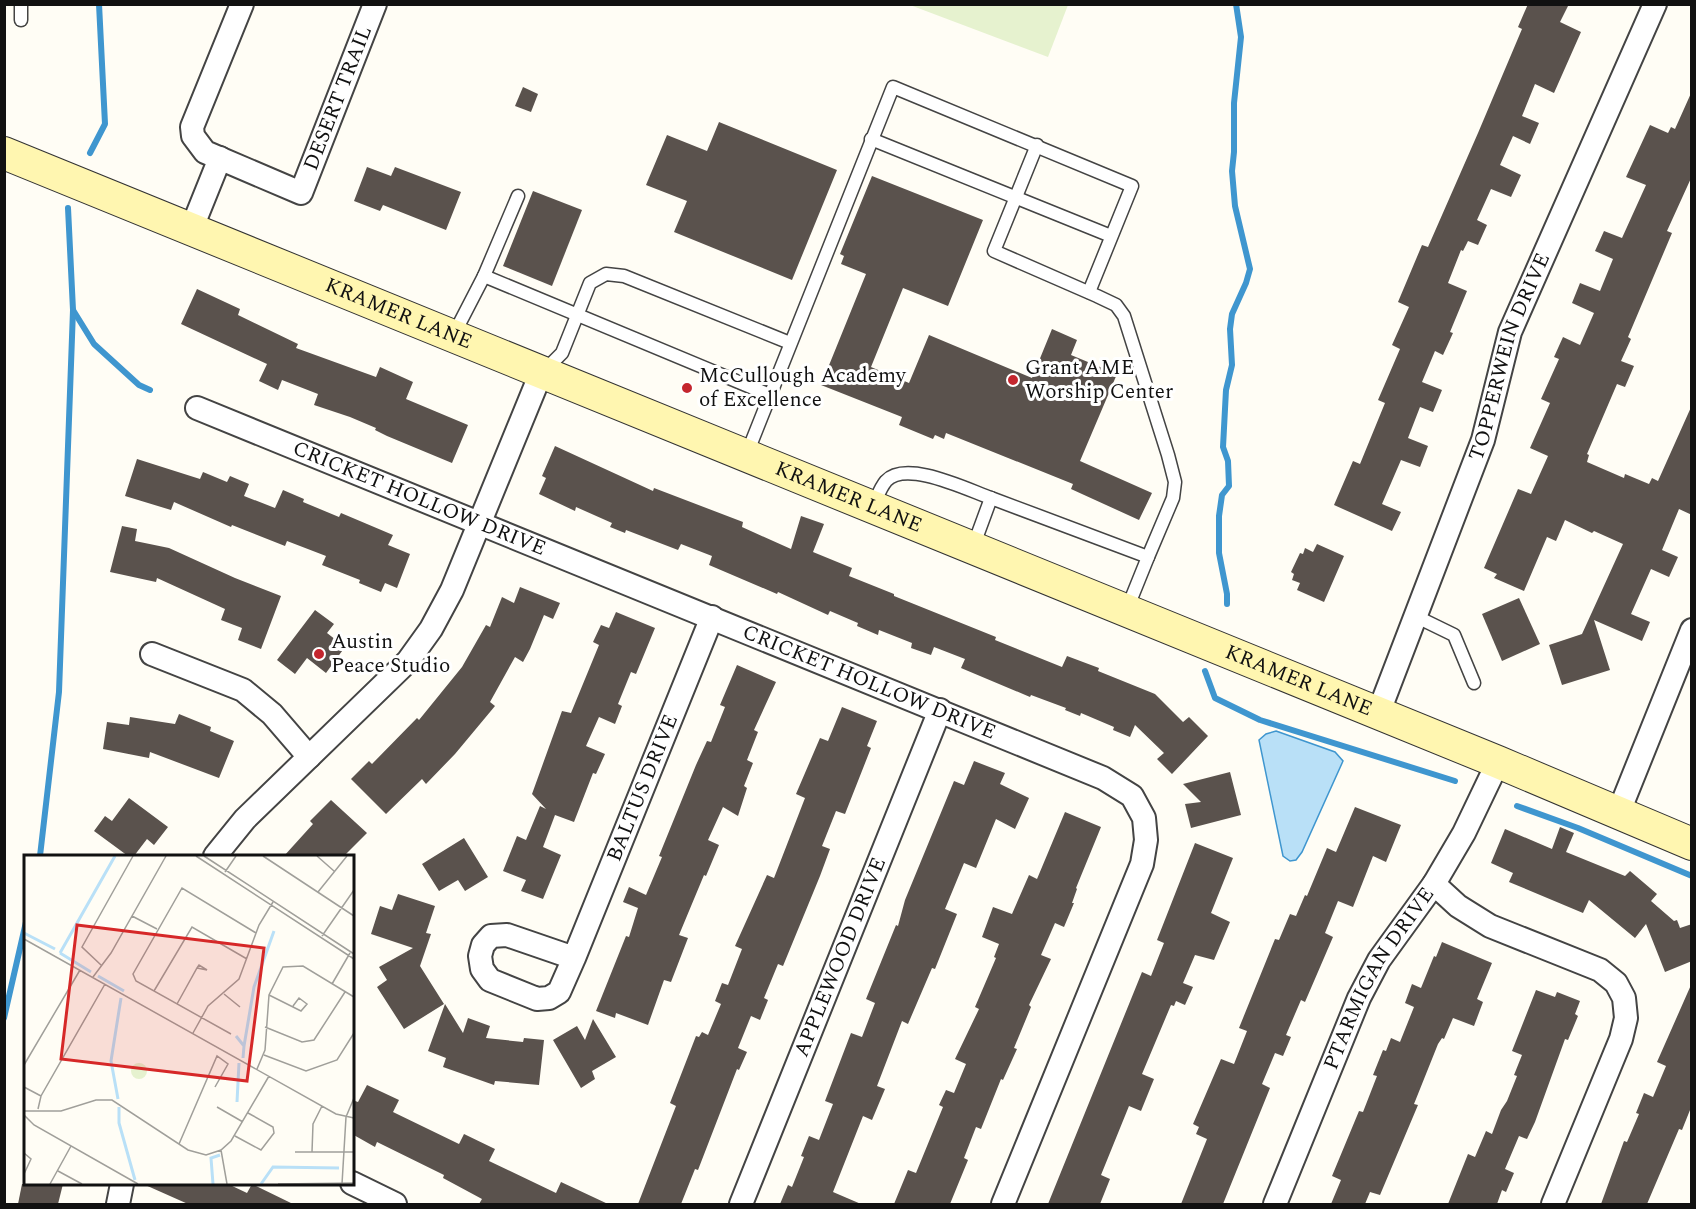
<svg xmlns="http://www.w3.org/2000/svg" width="1696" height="1209" font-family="Spectral,serif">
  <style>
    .pitch { fill: #e6f2cf }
    .water { fill: #b9e0f7; stroke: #3f96cf; stroke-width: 1.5 }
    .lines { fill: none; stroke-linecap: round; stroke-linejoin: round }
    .stream { stroke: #3f96cf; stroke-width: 6 }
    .building { fill: #5a524d }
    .lane-casing { stroke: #444; stroke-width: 15 }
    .street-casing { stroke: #444; stroke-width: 26 }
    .secondary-casing { stroke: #333; stroke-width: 34 }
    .lane { stroke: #fff; stroke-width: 12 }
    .street { stroke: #fff; stroke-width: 22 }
    .secondary { stroke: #fff6b0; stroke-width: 32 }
    .poi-dot { fill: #c4262e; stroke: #fff; stroke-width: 2 }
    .labels { text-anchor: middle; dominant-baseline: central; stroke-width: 6; stroke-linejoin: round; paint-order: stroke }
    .street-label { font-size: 21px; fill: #111; stroke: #fff }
    .poi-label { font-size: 21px; fill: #111; stroke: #fff; text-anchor: start }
    .inset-river { fill: none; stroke: #b9e0f7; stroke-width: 3 }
    .inset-road { fill: none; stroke: #a09f9a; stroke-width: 1.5 }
    .view { fill: #d62828; fill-opacity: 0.15; stroke: #d62828; stroke-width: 3 }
    .inset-edge { fill: none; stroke: #111; stroke-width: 3 }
  </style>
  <rect width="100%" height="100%" fill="#fffdf5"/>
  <!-- pitch -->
  <polygon class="pitch" points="910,5 1068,5 1048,57"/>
  <!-- water -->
  <polygon class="water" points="1276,731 1335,752 1343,761 1302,852 1296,860 1290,861 1283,856 1259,740 1266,734"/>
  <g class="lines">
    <!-- stream -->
    <g class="stream">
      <polyline points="90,153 105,124 99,4"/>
      <polyline points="68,208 73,310 94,344 139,385 150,390"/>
      <polyline points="1227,604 1227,594 1219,553 1219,516 1222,495 1229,486 1228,461 1223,447 1226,390 1232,365 1230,329 1232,314 1246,283 1250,269 1235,206 1232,171 1234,152 1234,103 1241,37 1236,4"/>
      <polyline points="1205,671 1215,698 1260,720 1455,781"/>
      <polyline points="1517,806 1578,828 1692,876"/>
      <polyline points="40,856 59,692 73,310"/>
      <polyline points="4,1018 26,922"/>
    </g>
  </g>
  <!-- building -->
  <g class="building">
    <polygon points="1528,4 1569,4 1560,22 1581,32 1554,93 1535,84 1522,116 1539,123 1530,144 1513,136 1500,165 1521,175 1511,197 1491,189 1477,220 1487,225 1478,245 1468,241 1463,251 1461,250 1448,283 1467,291 1450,332 1453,333 1443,355 1435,351 1422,382 1442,390 1433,412 1420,407 1408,438 1428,446 1420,467 1401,460 1382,504 1401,512 1392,531 1334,505 1353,461 1360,464 1385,403 1378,400 1400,349 1392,345 1409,307 1398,302 1422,245 1428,247 1478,133 1522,29 1518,27"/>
    <polygon points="523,87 538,94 531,112 515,106"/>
    <polygon points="1692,91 1692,176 1667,231 1672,233 1628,337 1631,339 1621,361 1634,366 1625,387 1617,384 1587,454 1589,455 1587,462 1624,478 1625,474 1649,484 1652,478 1658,481 1692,405 1692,515 1679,509 1662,550 1678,557 1669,577 1651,569 1631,614 1650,622 1642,641 1594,620 1610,670 1562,685 1549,645 1582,634 1623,544 1594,531 1592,533 1565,520 1556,541 1547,537 1524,591 1494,578 1497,574 1484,568 1518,489 1531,494 1548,456 1530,448 1550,403 1541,399 1559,359 1554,357 1563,337 1580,345 1594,313 1572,303 1580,283 1600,291 1613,259 1595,251 1604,231 1622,238 1646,185 1626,177 1650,125 1668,133 1671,127 1675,129"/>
    <polygon points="719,122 837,170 792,280 674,232 687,201 646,185 667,135 707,151"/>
    <polygon points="367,167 391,176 395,167 461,192 446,230 383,205 380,211 354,201"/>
    <polygon points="872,176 983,220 948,306 903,288 871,367 909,383 929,335 1032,378 1052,329 1077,340 1071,355 1117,374 1080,461 1152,493 1139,520 1071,489 1073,484 946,433 944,439 935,435 933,439 899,425 902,417 821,385 866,274 841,264 844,256 840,254"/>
    <polygon points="533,191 582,210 552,286 503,266"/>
    <polygon points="197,289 240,309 238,315 298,344 296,348 376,377 380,367 413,382 406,399 468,425 452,463 387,436 375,430 376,428 350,417 314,405 318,394 282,380 278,390 259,381 267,364 181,324"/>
    <polygon points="555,446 653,491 654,488 743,522 742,527 791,549 801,516 824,524 813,552 852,568 849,576 894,594 894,596 996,637 995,640 1062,667 1067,656 1099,668 1098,671 1155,694 1183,722 1189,717 1208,736 1172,774 1157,759 1164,753 1135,725 1130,737 1113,730 1114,727 1081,713 1080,716 1065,710 1066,708 1031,695 1030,697 961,668 965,659 934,647 931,655 911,648 912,643 879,630 878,635 857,626 858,623 830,611 828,615 778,592 777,594 709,565 712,556 681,544 678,550 626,530 625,533 610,527 612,523 576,507 575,511 539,494 546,478 542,476"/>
    <polygon points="137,459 200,479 203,472 227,482 230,476 249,484 244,496 275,508 283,490 304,499 303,502 339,517 341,513 393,535 388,545 410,554 397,588 385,583 381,592 359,583 360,580 322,565 326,556 287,541 285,546 232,525 231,527 174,502 171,510 125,496"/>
    <polygon points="122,526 137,529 135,541 169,548 235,578 281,596 261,649 238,640 242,628 221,620 225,609 157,578 156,582 110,572"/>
    <polygon points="1317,544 1344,556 1324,602 1297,590 1300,583 1292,580 1294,574 1291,572 1300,553 1303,554 1305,548 1313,552"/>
    <polygon points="520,587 560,603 553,619 544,615 530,649 523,662 515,657 490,702 495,706 455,754 426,784 422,779 386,814 351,779 369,761 372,764 417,718 419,720 462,667 486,625 490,627 502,597 514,603"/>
    <polygon points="1519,598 1540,644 1502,661 1482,614"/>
    <polygon points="315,610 334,624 327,633 345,647 326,673 307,658 295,674 277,660"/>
    <polygon points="616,612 655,628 636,674 631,672 618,704 622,706 615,724 599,717 586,746 605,754 596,774 593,773 574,822 555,815 543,847 561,855 543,899 521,891 526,880 503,871 517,836 526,840 540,806 546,809 532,794 562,711 571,713 599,645 593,642 601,625 609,628"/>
    <polygon points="737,665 776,682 754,730 758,732 747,760 753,763 744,786 747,788 738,816 723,807 708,840 719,845 706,876 704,875 679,935 688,938 671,982 664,980 648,1025 616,1013 615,1018 596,1011 626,936 629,937 638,908 623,902 629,887 646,895 662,857 659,856 696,765 707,741 711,742 725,707 720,705"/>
    <polygon points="842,707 877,721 867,746 871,748 845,814 836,811 822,846 830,849 820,876 783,966 778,964 764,998 768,1000 760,1020 751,1016 738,1048 747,1052 739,1070 737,1069 698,1170 695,1169 681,1204 638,1204 676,1106 670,1103 696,1036 699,1037 702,1032 708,1035 721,1004 715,1001 722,983 728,985 742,949 735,946 767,875 774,878 805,798 796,794 820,738 828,741"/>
    <polygon points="179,714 211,727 210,731 234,741 219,778 150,752 149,758 103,749 107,722 129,725 130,717 175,724"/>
    <polygon points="974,761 1005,773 1000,784 1029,798 1015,829 996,819 976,868 964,863 945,909 957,914 935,969 932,968 908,1024 902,1021 877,1086 885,1089 872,1120 863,1116 833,1192 861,1204 780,1204 788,1185 792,1187 804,1157 801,1156 809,1136 819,1140 833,1104 825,1101 851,1033 862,1037 875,1003 866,999 896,925 898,926 905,900 954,781 964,785"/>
    <polygon points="1230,772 1241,815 1191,828 1185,804 1201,802 1183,784"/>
    <polygon points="129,798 168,827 154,845 147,839 134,856 128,856 94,831 105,816 112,821"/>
    <polygon points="331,800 367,833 344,856 284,856 313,824 310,821"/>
    <polygon points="1355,807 1401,825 1386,862 1373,856 1353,907 1338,901 1325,933 1333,937 1305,1002 1301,1000 1286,1035 1291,1037 1283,1056 1275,1053 1262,1084 1270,1088 1223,1204 1181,1204 1207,1139 1196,1134 1199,1127 1193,1124 1221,1059 1234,1064 1247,1031 1239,1028 1275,939 1279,940 1290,914 1296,916 1305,895 1307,896 1327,848 1336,852"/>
    <polygon points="1065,812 1101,827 1076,888 1077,889 1072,903 1074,903 1064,927 1055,923 1041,955 1051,959 1029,1005 1031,1007 1014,1048 1017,1049 1003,1080 1001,1079 981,1129 976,1127 964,1158 968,1160 950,1204 894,1204 908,1170 916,1173 943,1107 939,1105 946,1090 954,1093 966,1064 955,1059 979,1009 975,1007 996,958 994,957 999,944 982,937 993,907 1012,914 1029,875 1037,879"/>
    <polygon points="1560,827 1574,833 1566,852 1625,876 1630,871 1657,894 1651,901 1674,921 1677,920 1680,928 1692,924 1692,961 1665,972 1646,924 1635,938 1589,900 1583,913 1509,882 1513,873 1491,863 1505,829 1552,849"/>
    <polygon points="464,838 488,877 465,891 458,880 439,891 422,864"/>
    <polygon points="1195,843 1233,858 1211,913 1230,922 1214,960 1195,955 1183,983 1193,987 1185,1005 1176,1001 1174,1006 1171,1005 1142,1074 1154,1079 1141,1111 1129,1106 1101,1175 1110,1179 1100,1204 1048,1204 1142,972 1151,976 1164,943 1157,940"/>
    <polygon points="398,894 435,906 426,933 431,934 420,966 444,1004 404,1029 377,987 387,980 379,967 413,948 371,934 380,906 392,910"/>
    <polygon points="1442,942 1492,963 1477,999 1483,1002 1474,1026 1453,1018 1444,1039 1442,1038 1438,1044 1414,1104 1418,1105 1380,1195 1370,1192 1365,1204 1331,1204 1341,1180 1332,1176 1359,1111 1363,1112 1377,1076 1373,1075 1383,1050 1386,1051 1391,1038 1400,1042 1414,1007 1405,1003 1412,984 1421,988 1434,956 1436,957"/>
    <polygon points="1691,985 1692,1105 1682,1130 1679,1129 1647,1204 1601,1204 1624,1141 1627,1142 1639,1114 1636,1113 1644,1093 1653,1097 1666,1066 1657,1062"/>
    <polygon points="1536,990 1555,997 1557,992 1580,1001 1575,1014 1578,1016 1568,1040 1565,1039 1535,1122 1527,1139 1519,1136 1505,1169 1514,1173 1506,1192 1502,1190 1497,1204 1448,1204 1468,1154 1475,1157 1486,1131 1492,1134 1501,1110 1507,1101 1517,1076 1514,1075 1522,1055 1512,1051"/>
    <polygon points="445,1004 463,1033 468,1018 490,1026 486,1038 523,1042 524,1038 544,1040 539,1085 495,1081 494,1085 443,1067 446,1058 428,1051"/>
    <polygon points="593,1019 616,1057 592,1071 595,1079 581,1088 553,1040 577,1026 585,1040"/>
    <polygon points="367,1085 399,1100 393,1112 459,1144 464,1134 495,1149 489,1161 556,1193 561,1182 608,1204 479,1204 482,1199 443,1178 444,1175 377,1142 375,1147 352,1134 352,1100 358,1102"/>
    <polygon points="22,1184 63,1184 58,1204 18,1204"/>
    <polygon points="143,1184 228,1184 247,1193 252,1184 293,1204 188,1204"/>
  </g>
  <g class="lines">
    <defs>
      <g id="lane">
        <polyline points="21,4 21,20"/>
        <polyline points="871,139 1111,236"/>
        <polyline points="484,276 518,196"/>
        <polyline points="453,336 484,276 770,395"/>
        <polyline points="544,371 562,353 590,283 606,274 624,276 790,343"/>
        <polyline points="746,456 893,87 1132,186 1089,292"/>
        <path d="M873,506C877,498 880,488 886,481C906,459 968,490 991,498"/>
        <polyline points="973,547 991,498 1148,557 1173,498 1175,482 1168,455 1124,316 1116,305 1097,296 994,251 1037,145"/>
        <polyline points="1127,609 1148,557"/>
        <polyline points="1415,616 1454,635 1474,683"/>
      </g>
      <g id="street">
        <path id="s1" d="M242,4L192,127L193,136L205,152L301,193L375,4"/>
        <polyline points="191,230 220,158"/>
        <path id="s2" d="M197,408L1103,778L1132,796L1144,818L1146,840L1142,864L1003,1204"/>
        <polyline points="152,654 243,690 272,714 309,757"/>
        <path id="s3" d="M1378,714L1483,440L1510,332L1655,4"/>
        <polyline points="1618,814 1692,630"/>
        <polyline points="215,856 245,819 408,661 431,629 452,590 541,373"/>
        <polyline points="1434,884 1458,906 1490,926 1600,970 1616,983 1624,998 1626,1018 1621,1039 1553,1204"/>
        <path id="s4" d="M574,958L507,935L491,936L483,945L480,956L482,969L490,980L537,999L549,998L559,992L574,958L712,617"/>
        <polyline points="352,1183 395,1204"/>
        <polyline points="118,1204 122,1184"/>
        <path id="s5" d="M741,1204L940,710"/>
        <path id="s6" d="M1275,1204L1359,998L1379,960L1434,884L1464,833L1498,762"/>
      </g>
      <g id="secondary">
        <path id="s7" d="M4,153L1498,762L1692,844"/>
      </g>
    </defs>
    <!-- lane casing -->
    <use href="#lane" class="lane-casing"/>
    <!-- street casing -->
    <use href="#street" class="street-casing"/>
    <!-- secondary casing -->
    <use href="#secondary" class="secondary-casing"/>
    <!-- lane -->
    <use href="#lane" class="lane"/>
    <!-- street -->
    <use href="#street" class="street"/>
    <!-- secondary -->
    <use href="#secondary" class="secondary"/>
  </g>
  <!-- markers -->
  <g class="poi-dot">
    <circle cx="1013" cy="380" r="6"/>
    <circle cx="687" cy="388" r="6"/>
    <circle cx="319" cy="654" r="6"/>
  </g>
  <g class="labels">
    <!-- street labels -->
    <g class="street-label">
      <text stroke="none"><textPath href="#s1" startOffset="368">DESERT TRAIL</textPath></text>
      <text stroke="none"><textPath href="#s7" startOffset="426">KRAMER LANE</textPath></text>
      <text stroke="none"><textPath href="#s3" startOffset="381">TOPPERWEIN DRIVE</textPath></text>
      <text stroke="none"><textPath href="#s7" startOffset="912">KRAMER LANE</textPath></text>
      <text stroke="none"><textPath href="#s2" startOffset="240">CRICKET HOLLOW DRIVE</textPath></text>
      <text stroke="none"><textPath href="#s7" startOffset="1398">KRAMER LANE</textPath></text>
      <text stroke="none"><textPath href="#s2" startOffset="726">CRICKET HOLLOW DRIVE</textPath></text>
      <text stroke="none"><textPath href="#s4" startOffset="432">BALTUS DRIVE</textPath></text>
      <text stroke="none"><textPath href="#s5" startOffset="266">APPLEWOOD DRIVE</textPath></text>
      <text stroke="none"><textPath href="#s6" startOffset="249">PTARMIGAN DRIVE</textPath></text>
    </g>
    <!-- poi labels -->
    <g class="poi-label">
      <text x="1025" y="368">Grant AME<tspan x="1025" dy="24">Worship Center</tspan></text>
      <text x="699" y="376">McCullough Academy<tspan x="699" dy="24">of Excellence</tspan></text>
      <text x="331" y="642">Austin<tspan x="331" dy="24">Peace Studio</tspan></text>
    </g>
  </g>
  <!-- overview -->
  <g transform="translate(24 855)">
    <rect width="330" height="330" fill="#fffdf5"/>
    <path d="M107 216a8 8 0 1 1 16 0a8 8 0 1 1-16 0Z" fill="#e6f2cf"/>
    <path class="inset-river" d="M0,78L31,94M36,98L91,1M36,98L67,117M74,121L100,136M212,181L220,191L219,203M220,191L230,132L250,76M94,244L87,206L97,143M213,247L215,208M95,252V268L111,325M189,329L187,303L196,300M237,329L249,312L315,313"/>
    <path class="inset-road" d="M172,1L330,104M180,1L330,99M239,1L330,61M293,1L310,16M201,17L212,1M294,37L323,1M108,61L133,74M298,81L330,35M0,84L312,259L330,263M77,110L58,92L109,1M69,122L87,98L142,1M308,129L326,98M130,136L168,72L223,104M200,139L216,152M245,140L277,156L283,149L275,143L269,151M153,149L173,113L175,110L183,115L173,113M241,172L278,187L290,185L321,137M169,178L184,151L215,124L235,70L249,47M207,179L112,126L109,119L158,33L232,78M240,200L282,216L313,205L330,178M0,210L56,115M233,214L241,195L245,140L259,112L279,111L330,142M0,232L17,241M193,252L219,267M14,254L17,241L81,129M0,256H37L72,245H88L164,295L182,300L197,295L207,286L245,221M0,260L10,270L114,329M211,281L237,295L250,278L249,272L224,258M155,289L193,201L204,209L191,232M197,295L203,329M271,297H330M288,297L289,269L298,251M0,298L7,304L0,319M34,316L58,329M26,329L47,291M254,329L330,328M318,329L322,262L330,243"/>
    <path class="view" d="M53,70L240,93L223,226L37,204Z"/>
    <rect width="330" height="330" class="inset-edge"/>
  </g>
  <!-- border -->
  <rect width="1696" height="1209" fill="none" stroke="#111111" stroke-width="12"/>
</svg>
